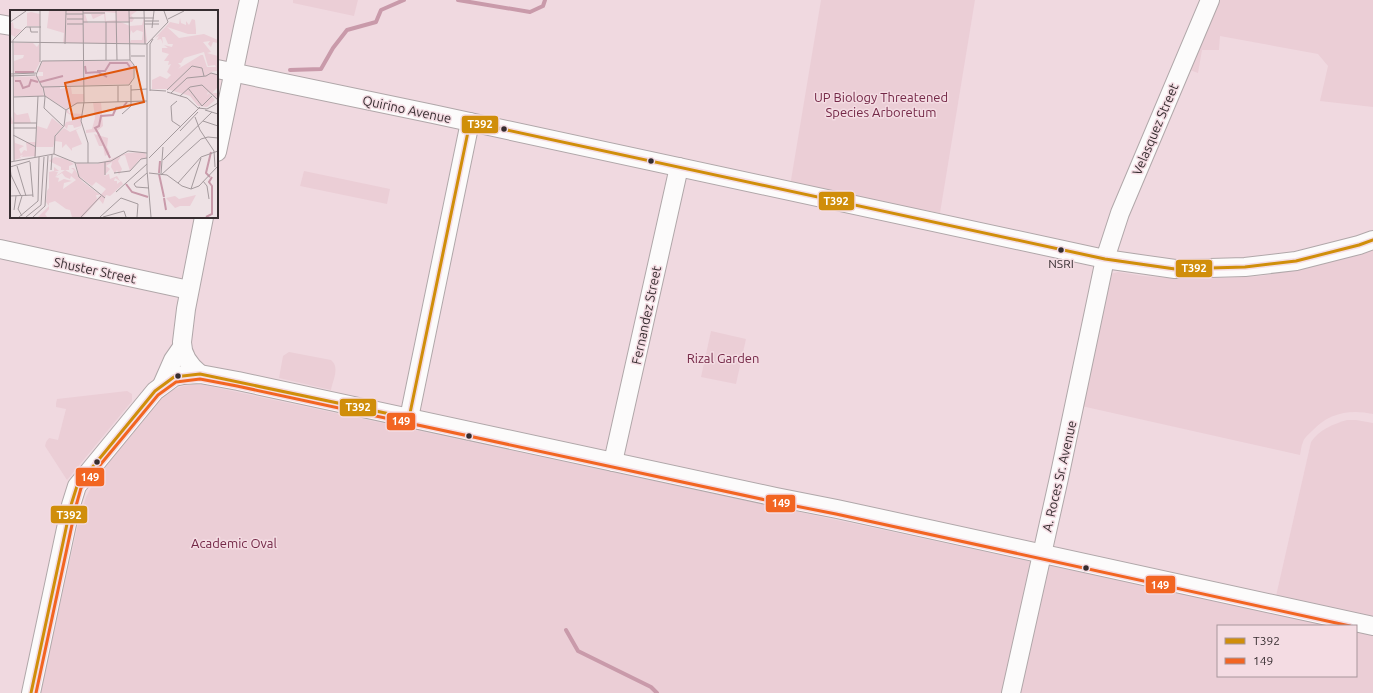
<svg xmlns="http://www.w3.org/2000/svg" width="1373" height="693" font-family="Ubuntu,sans-serif">
  <style>
    .built { fill: #f0d9e0; fill-rule: evenodd }
    .green { fill: #ebced6 }
    .lines { fill: none; stroke-linecap: round; stroke-linejoin: round }
    .stream { stroke: #c99aaa; stroke-width: 4 }
    .minor-casing { stroke: #b0a7a9; stroke-width: 20 }
    .minor { stroke: #fcfbfb; stroke-width: 18 }
    .bus-1-casing { stroke: #f4dce3; stroke-width: 6 }
    .bus-2-casing { stroke: #f4dce3; stroke-width: 6 }
    .bus-1 { stroke: #d08e0a; stroke-width: 3 }
    .bus-2 { stroke: #f26522; stroke-width: 3 }
    .bus-dot { fill: #362d30; stroke: #f4dce3; stroke-width: 1.5 }
    .labels { text-anchor: middle; dominant-baseline: central; stroke-width: 3; stroke-linejoin: round; paint-order: stroke }
    .bus-label { font-size: 12px; fill: #362d30; stroke: #f4dce3 }
    .park-label { font-size: 13px; fill: #742847; stroke: #f4dce3 }
    .street-label { font-size: 13px; fill: #362d30; stroke: #f4dce3 }
    .inset-river { fill: none; stroke: #c99aaa; stroke-width: 2 }
    .inset-road { fill: none; stroke: #a49a9d; stroke-width: 1 }
    .view { fill: #df570e; fill-opacity: 0.15; stroke: #df570e; stroke-width: 2 }
    .inset-edge { fill: none; stroke: #362d30; stroke-width: 2 }
    .line-badge { stroke: #f4dce3; stroke-width: 1.5 }
    .badge-label { font-size: 11px; text-anchor: middle; font-weight: bold; fill: #fff }
  </style>
  <rect width="100%" height="100%" fill="#eee2e5"/>
  <!-- built -->
  <path class="built" d="M0,0H1373V693H0ZM11,11H217V217H11ZM1218,626H1356V676H1218Z"/>
  <!-- green -->
  <g class="green">
    <polygon points="293,0 358,0 354,16 293,3"/>
    <polygon points="821,0 975,0 940,213 790,186"/>
    <polygon points="1216,0 1373,0 1373,107 1320,101 1328,66 1318,54 1220,36 1219,50 1202,50 1198,73 1187,69"/>
    <polygon points="304,171 390,189 387,204 300,186"/>
    <path d="M1373,248V414C1350,409 1329,413 1313,430C1309,434 1304,438 1303,442C1301,446 1301,451 1300,455L1077,405L1110,274L1118,272L1143,276L1182,279L1224,278L1261,276L1300,269Z"/>
    <polygon points="711,331 746,339 736,384 701,377"/>
    <path d="M289,352L331,360C340,367 333,380 331,390L279,378L283,356Z"/>
    <polygon points="196,384 204,385 251,395 1333,626 1218,626 1218,676 1356,676 1356,631 1373,635 1373,693 40,693 79,520 86,497 94,482 156,401 170,391 183,386"/>
    <polygon points="127,391 132,394 132,401 67,480 45,446 46,442 49,438 58,440 66,409 56,407 56,403 57,399"/>
    <path d="M1347,420H1356L1373,423V617L1276,596L1311,442C1319,430 1333,424 1347,420Z"/>
  </g>
  <g class="lines">
    <!-- stream -->
    <g class="stream">
      <polyline points="458,0 530,12 543,6 545,0"/>
      <polyline points="290,70 321,69 333,48 347,30 376,22 381,10 404,0"/>
      <polyline points="566,630 578,651 651,687 657,693"/>
    </g>
    <defs>
      <g id="minor">
        <polyline points="0,24 11,26"/>
        <polyline points="217,69 433,114 1105,259 1175,269 1245,267 1296,261 1359,245 1373,240"/>
        <polyline points="217,152 243,27 249,0"/>
        <polyline points="0,249 189,290"/>
        <path d="M200,374C190,366 182,356 182,342L186,309L204,217"/>
        <polyline points="162,385 173,360 182,347"/>
        <polyline points="409,418 470,122"/>
        <polyline points="613,462 679,167"/>
        <polyline points="31,693 71,505 77,486 155,391 174,377 183,375 200,374 238,381 776,497 837,509 1373,626"/>
        <polyline points="1011,693 1059,478 1105,259 1120,213 1210,0"/>
      </g>
    </defs>
    <!-- minor casing -->
    <use href="#minor" class="minor-casing"/>
    <!-- minor -->
    <use href="#minor" class="minor"/>
    <defs>
      <polyline id="bus-1" points="31,693 71,505 77,486 155,391 174,377 200,374 409,418 470,122 1105,259 1175,269 1245,267 1296,261 1359,245 1373,240"/>
      <polyline id="bus-2" points="36,693 76,506 81,488 158,395 176,382 200,379 237,386 775,502 836,514 1350,626"/>
    </defs>
    <!-- bus-1 casing -->
    <use href="#bus-1" class="bus-1-casing"/>
    <!-- bus-2 casing -->
    <use href="#bus-2" class="bus-2-casing"/>
    <!-- bus-1 -->
    <use href="#bus-1" class="bus-1"/>
    <!-- bus-2 -->
    <use href="#bus-2" class="bus-2"/>
  </g>
  <!-- markers -->
  <g class="bus-dot">
    <circle cx="504" cy="129" r="3.5"/>
    <circle cx="651" cy="161" r="3.5"/>
    <circle cx="1061" cy="250" r="3.5"/>
    <circle cx="178" cy="376" r="3.5"/>
    <circle cx="469" cy="436" r="3.5"/>
    <circle cx="97" cy="462" r="3.5"/>
    <circle cx="1086" cy="568" r="3.5"/>
  </g>
  <g class="labels">
    <!-- bus labels -->
    <g class="bus-label">
      <text x="1061" y="263">NSRI</text>
    </g>
    <!-- park labels -->
    <g class="park-label">
      <text x="881" y="97">UP Biology Threatened<tspan x="881" dy="15">Species Arboretum</tspan></text>
      <text x="723" y="358">Rizal Garden</text>
      <text x="234" y="543">Academic Oval</text>
    </g>
    <!-- street labels -->
    <g class="street-label">
      <text transform="translate(407 109) rotate(12)">Quirino Avenue</text>
      <text transform="translate(1155 129) rotate(-67)">Velasquez Street</text>
      <text transform="translate(95 270) rotate(12)">Shuster Street</text>
      <text transform="translate(646 315) rotate(-78)">Fernandez Street</text>
      <text transform="translate(1059 476) rotate(-77)">A. Roces Sr. Avenue</text>
    </g>
  </g>
  <!-- overview -->
  <g transform="translate(10 10)">
    <rect width="208" height="208" fill="#eee2e5"/>
    <path d="M39,1H127L121,5L124,9L122,12L108,11L120,16L132,15L134,8L137,31L136,33H120L121,30H132L133,22L127,20L123,23L121,20L119,33H53L54,23L37,18ZM95,2L106,3L107,10L96,11ZM75,4H81L83,9L94,4L95,13H78ZM21,2L30,4V16H17V3ZM170,8L171,13L176,15V11L179,15L182,9L185,10L186,20V24H178L157,17L169,28L194,24L208,30V33L203,32L201,37L198,34L200,31L193,32L201,42L197,43L208,46L207,61L200,62L208,65V91L202,85L203,83H207V78L203,82L202,85L198,82L197,85L199,83L205,90L197,97L188,96L180,86L157,79H142V70L150,66L157,69L161,65L157,62L161,54L158,55L159,51H154L159,44L152,42V38H158L154,35L162,37L163,34H158L155,27H152L153,34L151,29L147,30L149,26L145,28L160,12L169,14ZM194,42L198,56L205,55L206,57H197L193,45H191L168,59L171,56L168,53H171L174,48ZM3,12L4,18L12,20L5,27L0,24V14ZM4,33H23L27,37L29,34L30,52L25,62L4,63V51L13,48L14,45H4ZM33,51H120L123,55V68L120,74L50,76V79L61,77L62,84H74V91L56,99L35,86L32,78L34,86H4V67L33,66V62H27ZM83,92H91L93,116L86,122L76,123V120L82,119L85,108ZM58,99L59,103L72,104L71,116L64,118L63,115H58L57,119L54,116L56,112L62,111V106L56,102ZM4,102L7,105L18,103L21,113L0,114V103L3,112ZM42,108L53,117L45,125V130L46,125L54,118L60,122L72,117L66,120L72,134L62,138V141L56,134L52,138V132L45,131L43,137H26V146L11,147L13,145L10,146L11,148L4,150V129L5,133L14,136L9,139L11,144L14,140L17,141L16,132H26L27,116L37,119ZM84,124L98,128L97,137L100,143L95,146L93,136H89ZM135,142L137,148L129,150L120,161L115,145L111,146L108,151L112,159L109,165L107,160L105,164L101,157L102,152L96,156L100,159L94,166L99,164L100,169L107,166L110,171L105,168L104,171H107V174L111,171L113,174L100,186L96,185L93,194L89,189L73,207H62L60,200L56,199L45,191L39,193V199L35,204L37,207H28L39,196L36,192L37,181L39,178V162L44,161V157L49,161H44L48,162L46,166L55,160L62,164L64,160L61,158H64L72,171L90,185H86L87,189L96,179L86,172L82,176L69,166L66,153L87,154L117,143ZM52,163L55,167L60,169L61,166L66,170L53,179L54,173L62,171L54,169L48,172L49,168L45,167ZM45,147L56,149L64,154L59,156V160H51V157L39,151ZM186,185L180,196H170L165,198L156,188L165,186L169,189Z" fill="#ebced6" fill-rule="evenodd"/>
    <path class="inset-river" d="M75,56L76,63L88,62L97,67M87,61H95L100,53H117L120,57M5,62H24M5,71H10L13,78L19,76L21,70L28,72M30,72L53,66M88,123L85,118L89,116L91,106L103,105L106,98L113,97L117,92M88,123L100,148M149,163L150,151M149,164L154,187M200,167L196,163L201,142M116,174L122,182L138,187M154,188L156,200M196,207L202,204V176L199,172L202,167"/>
    <path class="inset-road" d="M30,1V52M73,1L74,92L71,111L78,133V153M106,1L107,50M119,1L120,50M134,1L135,34M73,3H95M56,4H73M119,8H144M57,9H73M158,9L174,1M134,11H149M0,12L16,1M73,12H120M96,12V50M57,14H73M134,14H149M20,17L21,22H28M142,18L144,1M0,32L137,34M55,34L56,1M121,46H135M0,64L26,63M26,65L32,77L119,75L124,68V55L120,50M26,65L32,51L120,50M0,66L25,65M108,76V92M33,77L35,87L34,98L53,116M178,78L192,96L202,86M121,80L137,79M140,80L156,81M157,80L182,56L192,58L194,66M140,81V34L143,29M157,82L177,88L188,98L197,99L208,93M161,83L177,68L196,66L201,63L208,65M35,86L56,100M170,86L180,77L192,75L208,90M3,87L35,86M167,91L161,96L162,111L171,117M195,100L208,104M112,104L121,96V75M185,107L190,120L204,141L205,157M193,111L208,116M3,113H27M54,116L56,100L67,93L137,91M3,118H26M170,121L188,102M3,125L26,137M44,144L45,126L54,116M25,147L28,86M139,148L190,97M153,150L202,102M4,151L3,30L16,17H31M0,152L44,144L66,153H88L101,151L118,141L137,143M20,152L23,187M95,152V165M65,153L69,167L95,188M7,156L16,186M0,157L1,165L11,186M0,157L20,151M41,160L42,145M104,163L120,161L131,149L137,148M137,163L124,174L126,177L139,178M139,163L157,165L172,176L181,179L189,176L208,156M151,164L153,137M151,165L191,129L198,127L208,128M193,171L197,176L199,189M168,173L191,147L208,141M181,179L191,148M106,182L137,154M0,186L23,185M4,200L6,186M12,206L8,199L12,186M9,207L28,191L29,147M16,207L31,195L34,147M23,207L35,196L38,146M71,207L91,186M90,207L111,188L128,194L127,207M93,207L114,201L116,207M141,207L137,160V34L158,12L154,1"/>
    <path class="view" d="M126,57L134,92L63,109L55,73Z"/>
    <rect width="208" height="208" class="inset-edge"/>
  </g>
  <g class="line-badge">
    <rect x="461" y="115" width="38" height="19" rx="4" fill="#d08e0a"/>
    <rect x="818" y="191" width="37" height="20" rx="4" fill="#d08e0a"/>
    <rect x="1175" y="259" width="38" height="19" rx="4" fill="#d08e0a"/>
    <rect x="339" y="398" width="38" height="19" rx="4" fill="#d08e0a"/>
    <rect x="386" y="412" width="30" height="19" rx="4" fill="#f26522"/>
    <rect x="75" y="467" width="30" height="20" rx="4" fill="#f26522"/>
    <rect x="765" y="494" width="31" height="19" rx="4" fill="#f26522"/>
    <rect x="50" y="505" width="38" height="19" rx="4" fill="#d08e0a"/>
    <rect x="1145" y="575" width="31" height="19" rx="4" fill="#f26522"/>
  </g>
  <g class="badge-label">
    <text x="480" y="128">T392</text>
    <text x="836" y="205">T392</text>
    <text x="1194" y="272">T392</text>
    <text x="358" y="411">T392</text>
    <text x="401" y="425">149</text>
    <text x="90" y="481">149</text>
    <text x="781" y="507">149</text>
    <text x="69" y="519">T392</text>
    <text x="1160" y="589">149</text>
  </g>
  <!-- legend -->
  <rect x="1217" y="625" width="140" height="52" fill="#f4dce3" stroke="#a8969b"/>
  <rect x="1225" y="638" width="20" height="6" fill="#d08e0a" stroke="#a8969b"/>
  <text x="1253" y="645" font-size="12" fill="#362d30">T392</text>
  <rect x="1225" y="658" width="20" height="6" fill="#f26522" stroke="#a8969b"/>
  <text x="1253" y="665" font-size="12" fill="#362d30">149</text>
</svg>
